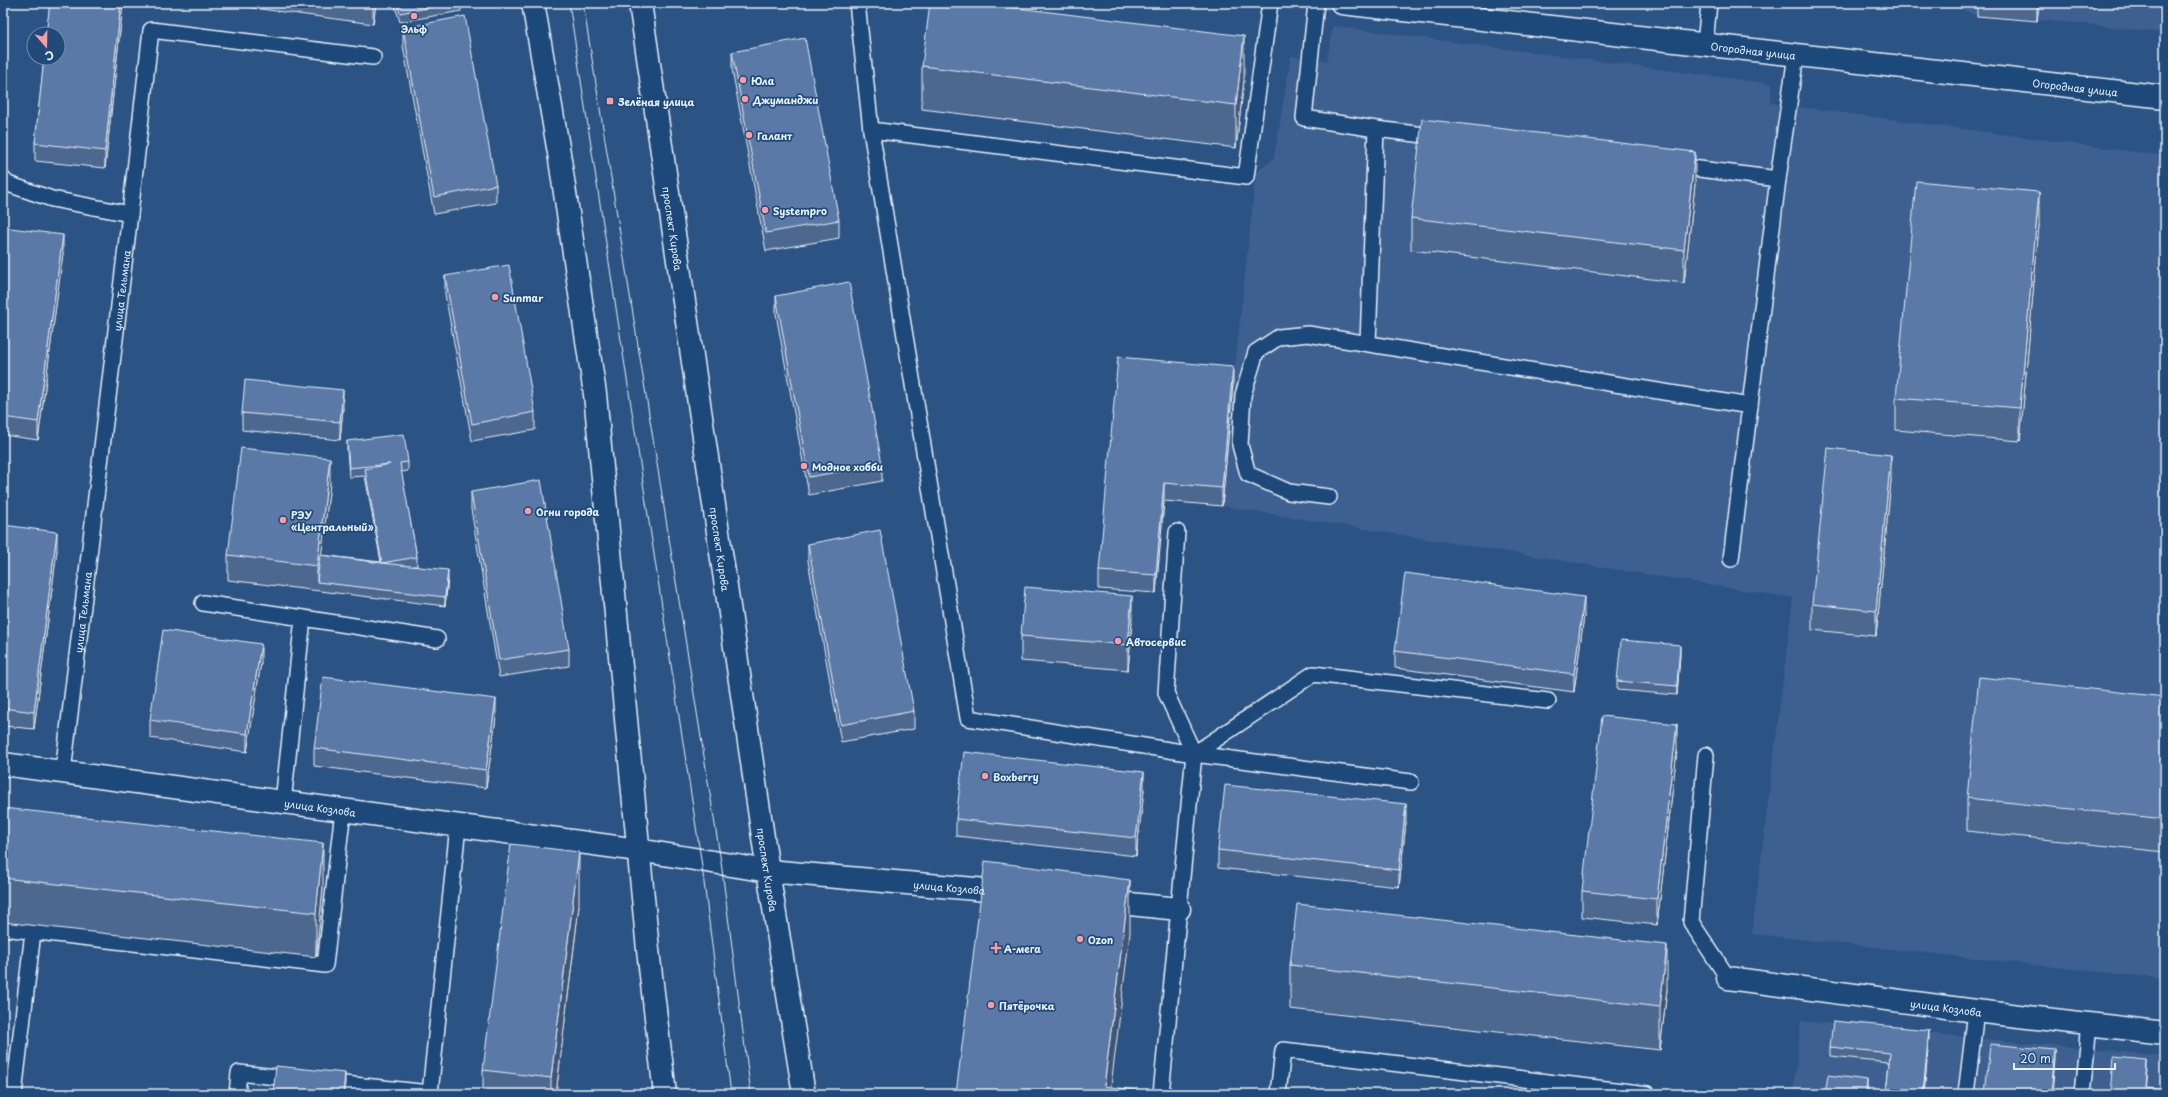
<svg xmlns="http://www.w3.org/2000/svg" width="2168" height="1097" font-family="'Playpen Sans',sans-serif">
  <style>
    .built { fill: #3c6190 }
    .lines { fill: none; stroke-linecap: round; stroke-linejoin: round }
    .lane-casing { stroke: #e8f1f8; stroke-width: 18 }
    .street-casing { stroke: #e8f1f8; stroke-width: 25 }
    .secondary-casing { stroke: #e8f1f8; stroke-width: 25 }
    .lane { stroke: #1f4a7a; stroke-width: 15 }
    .street { stroke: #1f4a7a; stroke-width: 22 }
    .secondary { stroke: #1f4a7a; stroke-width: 22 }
    .tram { stroke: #e8f1f8; stroke-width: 1 }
    .wall { fill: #4d688f; stroke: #e8f1f8 }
    .shaded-wall { fill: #3f5574; stroke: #e8f1f8 }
    .building { fill: #5a79a6; stroke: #e8f1f8 }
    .poi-dot { fill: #ff9aa2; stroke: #1f4a7a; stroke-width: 1.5 }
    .labels { text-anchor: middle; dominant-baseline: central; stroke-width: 3.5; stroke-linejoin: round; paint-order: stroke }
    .poi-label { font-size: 10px; font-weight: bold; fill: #e8f1f8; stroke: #1f4a7a; text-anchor: start }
    .street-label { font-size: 10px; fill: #e8f1f8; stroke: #1f4a7a }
  </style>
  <rect width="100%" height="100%" fill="#2b5383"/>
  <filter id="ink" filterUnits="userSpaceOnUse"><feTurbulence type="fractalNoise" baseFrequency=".025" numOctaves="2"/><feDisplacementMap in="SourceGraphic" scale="8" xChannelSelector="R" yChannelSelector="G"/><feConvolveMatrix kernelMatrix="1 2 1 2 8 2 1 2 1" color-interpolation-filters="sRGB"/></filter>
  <g filter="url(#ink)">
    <!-- built -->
    <g class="built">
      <polygon points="1947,3 2165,3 2165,33 2077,23 1977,16"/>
      <polygon points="1333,26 1772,84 1770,103 2165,156 2165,979 1752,934 1793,598 1222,506 1233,384 1256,173 1274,158 1291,56 1327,61"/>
      <polygon points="1801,1021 2165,1056 2165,1094 1793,1094"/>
    </g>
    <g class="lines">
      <defs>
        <g id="lane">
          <polyline points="857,3 871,130"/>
          <polyline points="1270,3 1246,177 871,130 968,718 1194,754 1411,782"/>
          <polyline points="1316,3 1304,118 1376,129 1368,343"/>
          <polyline points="1705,44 1709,3"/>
          <polyline points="1376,129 1440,137"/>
          <polyline points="1676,166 1778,179"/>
          <polyline points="3,179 8,184 52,199 130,214"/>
          <polyline points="1329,497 1289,492 1248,474 1240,445 1243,395 1256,352 1279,337 1308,334 1750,406"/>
          <polyline points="1731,559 1778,179 1796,55"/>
          <polyline points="203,603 303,618"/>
          <polyline points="1194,754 1313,674 1548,701"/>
          <polyline points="1706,755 1691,922 1728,978"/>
          <path id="s1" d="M63,772L130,214L151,30L373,57"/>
          <polyline points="283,802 303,618 437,639"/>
          <polyline points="3,928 325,965 343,810"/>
          <polyline points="325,1082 430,1093 458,826"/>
          <polyline points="14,1094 33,932"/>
          <polyline points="237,1094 239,1073 295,1079"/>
          <polyline points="1161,1094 1194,754 1166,693 1177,532"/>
          <polyline points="1278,1094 1283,1050 1648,1094"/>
          <polyline points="1966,1094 1976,1011"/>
          <polyline points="2082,1094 2089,1024"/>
        </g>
        <g id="street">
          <path id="s2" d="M3,764L638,850"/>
          <path id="s3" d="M768,871L1010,892"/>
          <polyline points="1100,901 1179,909"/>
          <path id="s4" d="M1728,978L1976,1011L2165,1033"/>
        </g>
        <g id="secondary">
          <polyline points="533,3 559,153 595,394 648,950 665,1094"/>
          <path id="s5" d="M640,3L768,871L804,1094"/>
          <path id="s6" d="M1342,3L2165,97"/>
          <polyline points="638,850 768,871"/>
        </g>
      </defs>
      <!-- lane casing -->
      <use href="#lane" class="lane-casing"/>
      <!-- street casing -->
      <use href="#street" class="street-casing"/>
      <!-- secondary casing -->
      <use href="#secondary" class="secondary-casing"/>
      <!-- lane -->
      <use href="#lane" class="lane"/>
      <!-- street -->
      <use href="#street" class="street"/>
      <!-- secondary -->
      <use href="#secondary" class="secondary"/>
      <!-- tram -->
      <g class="tram">
        <polyline points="569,3 701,859 731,1094"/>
        <polyline points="583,3 721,862 751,1094"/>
      </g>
    </g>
    <!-- wall -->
    <g class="wall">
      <polygon points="50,3 123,3 105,168 35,161 35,143"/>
      <polygon points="216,3 376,3 373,24"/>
      <polygon points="394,3 461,3 461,11 400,22"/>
      <polygon points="1977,3 2039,3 2037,21 1977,16"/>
      <polygon points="403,28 496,185 496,203 434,214 403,46"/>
      <polygon points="732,52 839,220 839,238 766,251 732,69"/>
      <polygon points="922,66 1244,80 1236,148 922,109"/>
      <polygon points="1695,184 1684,283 1411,250 1411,218"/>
      <polygon points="2039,225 2020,441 1896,430 1896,398"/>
      <polygon points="3,227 63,253 38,440 3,435"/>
      <polygon points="445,276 535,412 535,430 472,441 445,294"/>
      <polygon points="776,296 882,464 882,481 809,495 776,314"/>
      <polygon points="1233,384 1222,506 1164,501 1156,593 1099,589 1099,571"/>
      <polygon points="343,408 340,440 242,430 242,413"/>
      <polygon points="347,441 408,462 408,471 401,472 417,557 417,566 413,566 448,579 445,606 228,580 228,555 330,484 321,555 381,562 365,476 349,477 347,450"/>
      <polygon points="1891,480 1876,636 1812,630 1812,604"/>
      <polygon points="471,492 569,649 569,666 499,677 471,509"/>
      <polygon points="3,525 57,550 34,729 3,726"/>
      <polygon points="808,544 914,711 914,729 841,742 808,561"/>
      <polygon points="1584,615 1574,692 1395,668 1395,651"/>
      <polygon points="1132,622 1128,670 1021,661 1021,636"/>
      <polygon points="1680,654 1677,695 1617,690 1617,681"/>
      <polygon points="261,662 247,752 150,738 150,720"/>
      <polygon points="2165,697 2165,852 1967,831 1967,798"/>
      <polygon points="496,717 486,788 314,766 314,748"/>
      <polygon points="1677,750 1657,925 1582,917 1582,891"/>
      <polygon points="1144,790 1136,856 956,836 956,819"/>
      <polygon points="3,808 323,887 316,957 3,922"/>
      <polygon points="1406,822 1399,887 1218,868 1218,850"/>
      <polygon points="579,906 556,1094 483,1094 483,1070"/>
      <polygon points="1290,965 1667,989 1660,1050 1290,1009"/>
      <polygon points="1929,1039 1924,1094 1886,1094 1889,1062 1830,1056 1830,1047"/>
    </g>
    <!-- shaded-wall -->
    <g class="shaded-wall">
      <polygon points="121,3 123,3 105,168 105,151"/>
      <polygon points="373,3 376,3 373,24"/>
      <polygon points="2037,3 2039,3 2037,21"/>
      <polygon points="1244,36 1244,80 1236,148 1236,105"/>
      <polygon points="1695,152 1695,184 1684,283 1684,250"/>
      <polygon points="2039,192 2039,225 2020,441 2020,408"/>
      <polygon points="63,235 63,253 38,440 38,422"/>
      <polygon points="1233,367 1233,384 1222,506 1222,488"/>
      <polygon points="343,390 343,408 340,440 340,422"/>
      <polygon points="1891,455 1891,480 1876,636 1876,611"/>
      <polygon points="330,458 330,484 318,582 317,582 317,566"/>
      <polygon points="1164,483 1164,501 1156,593 1156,575"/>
      <polygon points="57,532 57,550 34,729 34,712"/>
      <polygon points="448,570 448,579 445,606 445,597"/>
      <polygon points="1132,596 1132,622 1128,670 1128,645"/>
      <polygon points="1584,597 1584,615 1574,692 1574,674"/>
      <polygon points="261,644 261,662 247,752 247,734"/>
      <polygon points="1680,645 1680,654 1677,695 1677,686"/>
      <polygon points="496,699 496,717 486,788 486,770"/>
      <polygon points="1677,724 1677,750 1657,925 1657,899"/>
      <polygon points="1144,772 1144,790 1136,856 1136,838"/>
      <polygon points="1406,804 1406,822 1399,887 1399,870"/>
      <polygon points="323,843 323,887 316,957 316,913"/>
      <polygon points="579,852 579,906 556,1094 551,1094 551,1078"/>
      <polygon points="1130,880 1130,933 1110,1094 1104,1086"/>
      <polygon points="1667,945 1667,989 1660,1050 1660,1007"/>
      <polygon points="1929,1030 1929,1039 1924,1094 1923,1094"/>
      <polygon points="2055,1050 2055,1059 2052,1094 2051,1094"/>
      <polygon points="2147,1060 2147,1069 2145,1094 2145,1088"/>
      <polygon points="345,1073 345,1094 343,1094"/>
      <polygon points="1867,1080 1867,1094 1866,1094"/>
    </g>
    <!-- building -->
    <g class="building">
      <polygon points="50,3 121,3 105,151 35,143 44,58 58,58 58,34 46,34"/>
      <polygon points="397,3 454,3 400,13"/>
      <polygon points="930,3 977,3 1244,36 1236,105 922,66"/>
      <polygon points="465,16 496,185 434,197 403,28"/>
      <polygon points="805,38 839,220 766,233 732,52"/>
      <polygon points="1422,119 1695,152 1684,250 1411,218"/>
      <polygon points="1916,181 2039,192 2020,408 1896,398"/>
      <polygon points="3,227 63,235 38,422 3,417"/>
      <polygon points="509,265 535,412 472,424 445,276"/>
      <polygon points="849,282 882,464 809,477 776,296"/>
      <polygon points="1118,357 1233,367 1222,488 1164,483 1156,575 1099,571"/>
      <polygon points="245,380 343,390 340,422 242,413"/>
      <polygon points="404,434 408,462 400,463 417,557 382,563 448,570 445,597 317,582 320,555 382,563 365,469 390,464 349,468 347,441"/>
      <polygon points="241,448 330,458 317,566 228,555"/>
      <polygon points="1828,448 1891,455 1876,611 1812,604"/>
      <polygon points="541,480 569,649 499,660 471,492"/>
      <polygon points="3,525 57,532 34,712 3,708"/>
      <polygon points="880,530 914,711 841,725 808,544"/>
      <polygon points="1405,573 1584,597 1574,674 1395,651"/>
      <polygon points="1025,587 1132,596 1128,645 1021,636"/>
      <polygon points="163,630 261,644 247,734 150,720"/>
      <polygon points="1621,640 1680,645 1677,686 1617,681"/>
      <polygon points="323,677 496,699 486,770 314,748"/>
      <polygon points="1979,677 2165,697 2165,819 1967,798"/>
      <polygon points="1602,716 1677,724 1657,899 1582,891"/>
      <polygon points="964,752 1144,772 1136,838 956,819"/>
      <polygon points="1225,785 1406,804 1399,870 1218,850"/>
      <polygon points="3,808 323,843 316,913 3,878"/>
      <polygon points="511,844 579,852 551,1078 483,1070"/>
      <polygon points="985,861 1130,880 1104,1086 1165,1094 956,1094"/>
      <polygon points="1297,904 1667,945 1660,1007 1290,965"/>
      <polygon points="1833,1021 1929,1030 1923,1094 1886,1094 1890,1053 1830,1047"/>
      <polygon points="1990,1044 2055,1050 2051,1094 1985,1094"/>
      <polygon points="2114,1057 2147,1060 2145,1088 2165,1090 2165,1094 2111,1094"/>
      <polygon points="276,1066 345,1073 343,1094 273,1094"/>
      <polygon points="1828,1075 1867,1080 1866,1094 1825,1094"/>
    </g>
  </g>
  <!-- markers -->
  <g class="poi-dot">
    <circle cx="414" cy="16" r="4"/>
    <circle cx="743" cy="80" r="4"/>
    <circle cx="745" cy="99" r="4"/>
    <rect x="606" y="97" width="8" height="8" rx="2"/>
    <circle cx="749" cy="135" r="4"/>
    <circle cx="765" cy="210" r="4"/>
    <circle cx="495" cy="297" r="4"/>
    <circle cx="804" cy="466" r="4"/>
    <circle cx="528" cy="511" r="4"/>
    <circle cx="283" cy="520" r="4"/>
    <circle cx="1118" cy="641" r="4"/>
    <circle cx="985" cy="776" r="4"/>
    <circle cx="1080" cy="939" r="4"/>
    <path d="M994 942h4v4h4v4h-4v4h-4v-4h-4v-4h4z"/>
    <circle cx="991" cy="1005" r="4"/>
  </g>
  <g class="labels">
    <!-- poi labels -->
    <g class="poi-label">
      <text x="414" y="28" text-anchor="middle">Эльф</text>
      <text x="751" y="80">Юла</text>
      <text x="753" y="99">Джуманджи</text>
      <text x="618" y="101">Зелёная улица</text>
      <text x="757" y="135">Галант</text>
      <text x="773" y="210">Systempro</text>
      <text x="503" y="297">Sunmar</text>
      <text x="812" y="466">Модное хобби</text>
      <text x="536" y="511">Огни города</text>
      <text x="291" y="514">РЭУ<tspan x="291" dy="12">«Центральный»</tspan></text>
      <text x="1126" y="641">Автосервис</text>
      <text x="993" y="776">Boxberry</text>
      <text x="1088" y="939">Ozon</text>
      <text x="1004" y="948">А-мега</text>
      <text x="999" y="1005">Пятёрочка</text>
    </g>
    <!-- street labels -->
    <g class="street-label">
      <text stroke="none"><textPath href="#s6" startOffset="414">Огородная улица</textPath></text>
      <text stroke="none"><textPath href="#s6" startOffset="738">Огородная улица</textPath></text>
      <text stroke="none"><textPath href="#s5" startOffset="228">проспект Кирова</textPath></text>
      <text stroke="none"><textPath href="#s1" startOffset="485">улица Тельмана</textPath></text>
      <text stroke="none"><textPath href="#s5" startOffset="552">проспект Кирова</textPath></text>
      <text stroke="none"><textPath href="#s1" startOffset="161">улица Тельмана</textPath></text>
      <text stroke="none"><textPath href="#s2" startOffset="320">улица Козлова</textPath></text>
      <text stroke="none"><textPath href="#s5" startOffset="876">проспект Кирова</textPath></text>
      <text stroke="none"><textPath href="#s3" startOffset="182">улица Козлова</textPath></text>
      <text stroke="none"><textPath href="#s4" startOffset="220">улица Козлова</textPath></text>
    </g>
  </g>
  <!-- margin -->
  <rect width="2168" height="1097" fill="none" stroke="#1f4a7a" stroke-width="16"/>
  <rect x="8" y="8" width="2152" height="1081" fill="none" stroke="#e8f1f8" stroke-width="1.5" filter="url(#ink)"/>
  <!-- north arrow -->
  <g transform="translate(46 46) rotate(160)"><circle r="19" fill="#1f4a7a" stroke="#6f8dac"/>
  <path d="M0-3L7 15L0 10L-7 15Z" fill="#ff9aa2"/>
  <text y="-6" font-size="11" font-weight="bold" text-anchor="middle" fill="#e8f1f8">С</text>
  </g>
  <!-- scale -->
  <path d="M2014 1063v6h101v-6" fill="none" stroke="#e8f1f8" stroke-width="2"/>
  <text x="2020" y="1063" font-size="12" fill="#e8f1f8" stroke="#1f4a7a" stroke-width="3" paint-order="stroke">20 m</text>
</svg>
